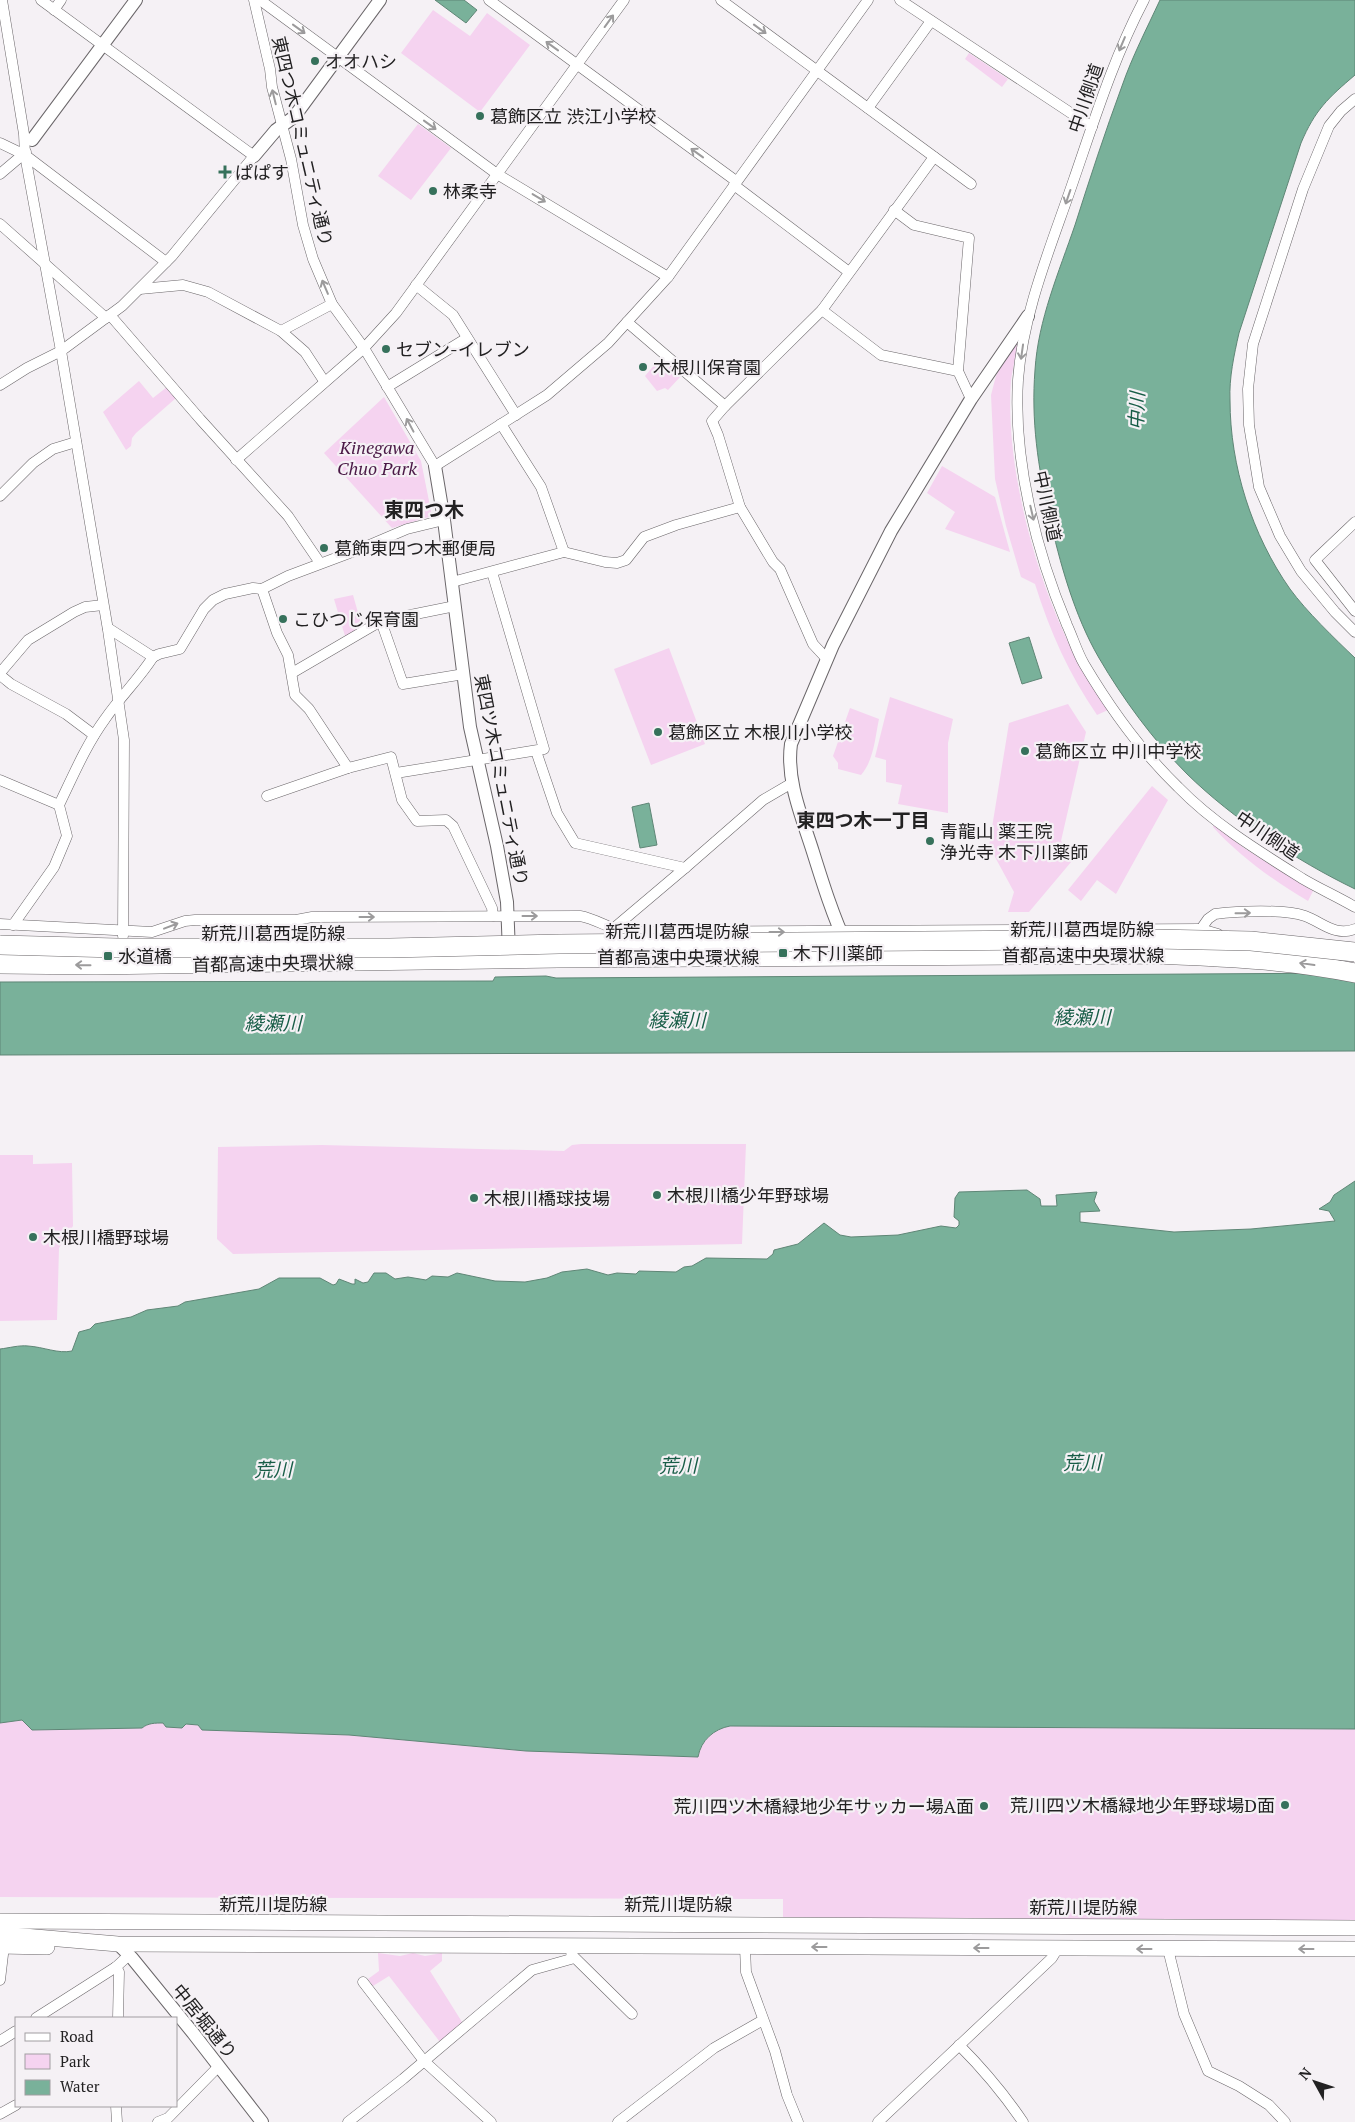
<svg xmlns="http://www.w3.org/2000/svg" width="1355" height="2122" font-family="'PT Serif','Noto Sans JP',serif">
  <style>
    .green { fill: #f5d3f0 }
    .water { fill: #79b19a; stroke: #5f8676 }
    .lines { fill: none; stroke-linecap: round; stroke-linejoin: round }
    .minor-casing { stroke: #6a6669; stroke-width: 11 }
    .tertiary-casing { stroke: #6a6669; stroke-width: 14 }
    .secondary-casing { stroke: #6a6669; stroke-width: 16 }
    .motorway-casing { stroke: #6a6669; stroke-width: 20 }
    .minor { stroke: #fff; stroke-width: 10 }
    .tertiary { stroke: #fff; stroke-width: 12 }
    .secondary { stroke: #fff; stroke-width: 15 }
    .motorway { stroke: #fff; stroke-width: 19 }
    .motorway-bridge-casing { stroke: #6a6669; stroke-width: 20; stroke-linecap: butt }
    .motorway-bridge { stroke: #fff; stroke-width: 19 }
    .oneway { stroke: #9c9b9c }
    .poi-dot { fill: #36715b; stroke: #f5f1f5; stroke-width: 2 }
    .labels { text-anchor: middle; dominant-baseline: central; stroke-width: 4.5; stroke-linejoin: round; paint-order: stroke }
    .poi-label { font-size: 18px; fill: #222122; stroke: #f5f1f5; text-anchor: start }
    .street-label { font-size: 18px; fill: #222122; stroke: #f5f1f5 }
    .park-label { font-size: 18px; font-style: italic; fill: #4a1946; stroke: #f5f1f5 }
    .water-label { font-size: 19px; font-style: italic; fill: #185d47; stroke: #f5f1f5 }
    .neighbourhood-label { font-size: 19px; font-weight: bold; fill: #222122; stroke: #f5f1f5 }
    .quarter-label { font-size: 20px; font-weight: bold; fill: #222122; stroke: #f5f1f5 }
  </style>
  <rect width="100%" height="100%" fill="#f5f1f5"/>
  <!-- green -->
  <g class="green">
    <polygon points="433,10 470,36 487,13 530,45 480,112 401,53"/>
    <polygon points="969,53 1008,79 1002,87 965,59"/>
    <polygon points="418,124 451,148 411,200 378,176"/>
    <path d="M1019,339C1016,353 1013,367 1011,380C1005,458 1031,560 1063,631C1075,659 1093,684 1108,710L1097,715C1069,674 1050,632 1035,584L1021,577L1006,526L995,479L991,395L996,376L1006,353Z"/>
    <polygon points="656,363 666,371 670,366 681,376 668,390 665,388 657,391 645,376"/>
    <polygon points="139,381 153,398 167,387 176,398 136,433 132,438 131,446 126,450 103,412"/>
    <polygon points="384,397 421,461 432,516 392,528 324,453"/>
    <polygon points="942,466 995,497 1010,552 945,529 955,512 927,493"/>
    <polygon points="353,595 362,627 345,636 334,599"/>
    <polygon points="669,648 705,744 651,765 614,669"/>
    <polygon points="890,697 953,719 948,743 948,813 898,804 902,785 886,782 886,760 875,757"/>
    <polygon points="1068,704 1086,732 1061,841 1077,855 1029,912 1008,912 1014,892 989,846 1009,723"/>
    <path d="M850,708L879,719C875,738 874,760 861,775L838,769V763L833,756Z"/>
    <polygon points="1152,786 1168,800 1116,894 1097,880 1081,901 1068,890"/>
    <path d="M1214,824L1244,848L1313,891L1308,901C1274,881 1239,856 1213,827Z"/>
    <polygon points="581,1144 746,1144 742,1244 233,1254 217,1239 218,1147 322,1145 564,1151 572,1145"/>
    <polygon points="0,1155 33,1155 33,1164 72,1163 73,1226 59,1248 57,1320 0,1321"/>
    <path d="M15,1720H22L32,1730L142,1728C153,1719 170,1724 183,1726C189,1723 199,1724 203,1730L349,1735L698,1757C702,1741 713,1729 730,1726L1355,1729V1921L783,1918V1899L0,1897V1723Z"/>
    <polygon points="378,1953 400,1956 413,1953 425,1956 442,1953 442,1961 430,1971 462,2022 440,2042 389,1976 373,1986 368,1979 379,1971"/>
  </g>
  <!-- water -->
  <g class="water">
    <polygon points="435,0 464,0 477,10 466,23"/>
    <path d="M1160,0H1355V75C1328,98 1315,110 1301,143L1239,333C1234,355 1229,378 1230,400C1230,466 1252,535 1290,589C1306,611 1335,639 1355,658V889C1297,861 1233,819 1187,774C1153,740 1123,699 1099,658C1074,615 1060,563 1049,515C1038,467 1031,420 1035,370C1038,320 1059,272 1075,225C1090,178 1105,132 1122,86C1132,57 1147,28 1160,0Z"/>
    <polygon points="1029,637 1042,678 1022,684 1009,643"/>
    <polygon points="649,803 657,845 640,848 632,807"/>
    <polygon points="1355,973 1355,1051 0,1055 0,982 493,981 495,977 546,976 556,978"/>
    <path d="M1355,1181V1729L730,1726C714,1729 701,1740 698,1757L526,1751L349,1735L202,1730L198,1725L186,1724L182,1728L166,1727L163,1723C155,1723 148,1723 142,1728L32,1730L22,1720L0,1723V1349C9,1348 19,1345 28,1346C44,1347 58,1354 72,1351L79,1332L90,1329L95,1324L131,1317L147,1310L178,1306L185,1302L259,1289L279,1278H320L333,1285L336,1284L339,1279L352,1284H355V1279L363,1283L368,1282L374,1273H386L395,1279L408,1277L426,1280L432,1276L448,1277L457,1273L495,1281L525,1282L547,1278L562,1272L587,1269L608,1275L617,1273L636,1274L639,1271L676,1272L684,1267L692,1266L706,1258L767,1259L773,1254L774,1250L798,1244L824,1223L840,1235L851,1237L898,1235L941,1226L956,1228L959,1225V1221L954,1217L955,1198L959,1192L1027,1190L1040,1199L1041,1206H1057L1056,1195L1097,1192L1094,1201L1100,1211L1080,1212V1222L1174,1232L1251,1229L1335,1221L1329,1211L1319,1209L1330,1202L1334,1195Z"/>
  </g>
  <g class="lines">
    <defs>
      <g id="minor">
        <polyline points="2,0 24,134 25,155 61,351 108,630 124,740 123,936"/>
        <polyline points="254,0 270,69 272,87 291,159 303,225 313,259 332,304 364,348 435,466 547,395 608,343 627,322 725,406 712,421 718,435 740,507 773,562 780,569 813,644 826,658"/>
        <polyline points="260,0 497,174 668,277"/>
        <polyline points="489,0 736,181"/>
        <polyline points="721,0 971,184"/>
        <polyline points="900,0 1092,127"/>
        <path d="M1144,0C1114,57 1095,118 1074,179C1052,244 1023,311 1018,380C1013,460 1036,551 1067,625C1073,638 1077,652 1084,664C1110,708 1142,752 1178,787C1214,824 1260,852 1303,879C1320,889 1338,897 1355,907"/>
        <polyline points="54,10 61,0"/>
        <polyline points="1355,99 1341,111 1329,126 1303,189 1253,344 1248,389 1249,425 1259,487 1280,536 1301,571 1335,612 1355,632"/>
        <polyline points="868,108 931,21"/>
        <polyline points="0,143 25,155 166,262"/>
        <polyline points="0,174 26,152"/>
        <polyline points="734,185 849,272"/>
        <polyline points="894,210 914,225 969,238 958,371 971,399"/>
        <polyline points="0,224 106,318"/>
        <polyline points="416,285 453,315 516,415"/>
        <polyline points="140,289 183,285 208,292 281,331 305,352 324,381"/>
        <polyline points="822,310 881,355 958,371"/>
        <polyline points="110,315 200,419 288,516 320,563"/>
        <polyline points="627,322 668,277 868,0"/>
        <polyline points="281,331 332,304"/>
        <polyline points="0,385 27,368 61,351 122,306 172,256 254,156 41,0"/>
        <polyline points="387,387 467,338"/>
        <polyline points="725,406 822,310 934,157"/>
        <polyline points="501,424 541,487 564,552"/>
        <polyline points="236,460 364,348 396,313 624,0"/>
        <polyline points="0,496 33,463 53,449 76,442"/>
        <polyline points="1355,522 1315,560 1355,611"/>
        <polyline points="452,582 564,552 605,562 617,563 626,560 644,537 676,525 740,507"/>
        <polyline points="262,589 277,633 288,655 295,695 309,709 348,768"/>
        <polyline points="381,621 403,684 464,674"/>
        <polyline points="153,657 159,654 180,649 204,609 213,600 225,594 253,588 262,589 288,576 360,549 407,529 444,520"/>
        <polyline points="0,673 28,640 74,612 85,607 103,605"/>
        <polyline points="292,673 381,621 455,606"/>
        <polyline points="0,675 11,684 66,714 94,735"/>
        <polyline points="536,751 557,813 575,843 685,868 763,800 792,783"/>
        <polyline points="396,773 544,749 492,572"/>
        <polyline points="0,780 59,805"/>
        <polyline points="267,796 348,768 391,757 402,800 417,821 446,820 453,826 492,908 493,916"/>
        <path d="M0,924L152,932L185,921L195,920H296L312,917L580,916C597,919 611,930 627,932L1201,929L1218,934"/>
        <path d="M13,925L54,867L67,836L59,805C73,776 86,745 105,719C120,697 139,679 153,657L108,628"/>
        <polyline points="614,928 685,868"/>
        <path d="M1201,929L1208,919L1215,914C1237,911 1285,909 1305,916C1322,922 1335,937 1355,929"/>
        <polyline points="745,1947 746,1972 775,2051 787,2095 798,2122"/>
        <polyline points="1168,1949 1184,2014 1208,2071 1239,2086 1269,2105 1285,2122"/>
        <polyline points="572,1955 632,2014"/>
        <polyline points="0,1980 4,1946"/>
        <polyline points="363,1982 424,2061 491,2122"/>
        <polyline points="36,2018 116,1967"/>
        <polyline points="118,2018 119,1972 116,1967 129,1955"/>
        <polyline points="0,2041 16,2031"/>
        <path d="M959,2045C983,2069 1004,2094 1023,2122"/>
        <polyline points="116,2106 117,2122"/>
        <polyline points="0,2114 16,2105"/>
        <polyline points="158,2122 168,2118 219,2066"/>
        <polyline points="348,2122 403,2079 532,1970 571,1959 572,1946"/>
        <polyline points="618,2122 714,2048 763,2020"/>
        <polyline points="878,2122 1052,1958 1058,1948"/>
      </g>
      <g id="tertiary">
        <polyline points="32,140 136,0"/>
        <polyline points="254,156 276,130 294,117 380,0"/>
        <polyline points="435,466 444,520 470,727 497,846 507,902 509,952"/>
        <path d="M847,946C833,916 823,884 813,852C802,817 786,781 791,744L833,645L891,531L971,399L1028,316"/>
        <polyline points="118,1944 132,1958 193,2033 262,2122"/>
      </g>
      <g id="secondary">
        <polyline points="0,1921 1355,1928"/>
        <polyline points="0,1934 118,1944 1355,1949"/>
        <polyline points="0,1946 47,1947"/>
      </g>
      <path id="motorway" d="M0,964L96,965L558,958L1156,954C1225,957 1286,959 1355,973"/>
    </defs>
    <!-- minor casing -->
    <use href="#minor" class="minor-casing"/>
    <!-- tertiary casing -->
    <use href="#tertiary" class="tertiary-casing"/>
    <!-- secondary casing -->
    <use href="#secondary" class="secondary-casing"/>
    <!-- motorway casing -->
    <use href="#motorway" class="motorway-casing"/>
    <!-- minor -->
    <use href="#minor" class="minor"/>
    <!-- tertiary -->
    <use href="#tertiary" class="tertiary"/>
    <!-- secondary -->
    <use href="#secondary" class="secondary"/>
    <!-- motorway -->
    <use href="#motorway" class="motorway"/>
    <defs>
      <polyline id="motorway-bridge" points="0,945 117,948 390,948 559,944 1155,939 1251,941 1355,952"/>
    </defs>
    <!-- motorway-bridge casing -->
    <use href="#motorway-bridge" class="motorway-bridge-casing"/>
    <!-- motorway-bridge -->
    <use href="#motorway-bridge" class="motorway-bridge"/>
  </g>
  <!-- one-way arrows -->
  <defs><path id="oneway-shaft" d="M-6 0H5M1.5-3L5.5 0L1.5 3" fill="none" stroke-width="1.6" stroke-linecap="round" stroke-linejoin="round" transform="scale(1.25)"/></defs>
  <g class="oneway">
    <use href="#oneway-shaft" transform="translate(609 21) rotate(-54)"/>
    <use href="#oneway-shaft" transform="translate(299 29) rotate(36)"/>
    <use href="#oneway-shaft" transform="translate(760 29) rotate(36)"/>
    <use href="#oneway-shaft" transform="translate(1122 44) rotate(113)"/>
    <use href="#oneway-shaft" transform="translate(552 46) rotate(-144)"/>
    <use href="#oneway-shaft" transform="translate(274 97) rotate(-104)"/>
    <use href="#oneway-shaft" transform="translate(430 125) rotate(36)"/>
    <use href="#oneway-shaft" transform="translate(697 153) rotate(-144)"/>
    <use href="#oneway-shaft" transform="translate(1068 197) rotate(109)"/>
    <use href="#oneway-shaft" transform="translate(539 198) rotate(31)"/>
    <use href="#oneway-shaft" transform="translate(325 287) rotate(-113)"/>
    <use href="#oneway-shaft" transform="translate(1022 352) rotate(98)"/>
    <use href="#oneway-shaft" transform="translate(410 425) rotate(-118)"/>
    <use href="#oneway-shaft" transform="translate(1032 513) rotate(77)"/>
    <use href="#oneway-shaft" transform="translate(1243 913) rotate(-1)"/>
    <use href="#oneway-shaft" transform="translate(530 916)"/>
    <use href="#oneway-shaft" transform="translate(367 917)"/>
    <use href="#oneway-shaft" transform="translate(171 926) rotate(-21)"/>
    <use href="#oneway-shaft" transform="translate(777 932)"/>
    <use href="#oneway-shaft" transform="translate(1307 964) rotate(-172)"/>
    <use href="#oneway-shaft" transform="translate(83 965) rotate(-179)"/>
    <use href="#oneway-shaft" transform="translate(819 1947) rotate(-180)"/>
    <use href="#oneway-shaft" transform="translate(981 1948) rotate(-180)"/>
    <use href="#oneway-shaft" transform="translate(1144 1949) rotate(-180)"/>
    <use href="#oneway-shaft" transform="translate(1306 1949) rotate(-180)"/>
  </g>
  <!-- markers -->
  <g class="poi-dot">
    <circle cx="315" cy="61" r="5"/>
    <circle cx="480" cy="116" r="5"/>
    <path d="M222.5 164.5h5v5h5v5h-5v5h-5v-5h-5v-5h5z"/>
    <circle cx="433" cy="191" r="5"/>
    <circle cx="386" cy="349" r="5"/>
    <circle cx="643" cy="367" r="5"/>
    <circle cx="324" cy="548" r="5"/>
    <circle cx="283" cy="619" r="5"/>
    <circle cx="658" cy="732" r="5"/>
    <circle cx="1025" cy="751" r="5"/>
    <circle cx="930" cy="841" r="5"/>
    <rect x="778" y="948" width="10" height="10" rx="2.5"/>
    <rect x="103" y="951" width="10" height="10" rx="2.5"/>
    <circle cx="657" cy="1195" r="5"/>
    <circle cx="474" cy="1198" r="5"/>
    <circle cx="33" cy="1237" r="5"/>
    <circle cx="1285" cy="1805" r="5"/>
    <circle cx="984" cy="1806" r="5"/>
  </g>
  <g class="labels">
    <!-- poi labels -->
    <g class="poi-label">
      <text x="325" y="61">オオハシ</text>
      <text x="490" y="116">葛飾区立 渋江小学校</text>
      <text x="235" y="172">ぱぱす</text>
      <text x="443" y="191">林柔寺</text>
      <text x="396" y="349">セブン-イレブン</text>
      <text x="653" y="367">木根川保育園</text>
      <text x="334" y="548">葛飾東四つ木郵便局</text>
      <text x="293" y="619">こひつじ保育園</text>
      <text x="668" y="732">葛飾区立 木根川小学校</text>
      <text x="1035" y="751">葛飾区立 中川中学校</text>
      <text x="940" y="831">青龍山 薬王院<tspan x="940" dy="21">浄光寺 木下川薬師</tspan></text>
      <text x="793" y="953">木下川薬師</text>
      <text x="118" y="956">水道橋</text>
      <text x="667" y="1195">木根川橋少年野球場</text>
      <text x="484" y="1198">木根川橋球技場</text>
      <text x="43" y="1237">木根川橋野球場</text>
      <text x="1275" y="1805" text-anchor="end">荒川四ツ木橋緑地少年野球場D面</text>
      <text x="974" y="1806" text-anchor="end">荒川四ツ木橋緑地少年サッカー場A面</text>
    </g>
    <!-- street labels -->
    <g class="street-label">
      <text transform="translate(1085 98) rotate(-71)">中川側道</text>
      <text transform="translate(303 141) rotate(77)">東四つ木コミュニティ通り</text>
      <text transform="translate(1048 506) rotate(78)">中川側道</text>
      <text transform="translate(502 780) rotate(79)">東四ツ木コミュニティ通り</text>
      <text transform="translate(1268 835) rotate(34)">中川側道</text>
      <text x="1082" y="929">新荒川葛西堤防線</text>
      <text x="677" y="931">新荒川葛西堤防線</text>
      <text x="273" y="933">新荒川葛西堤防線</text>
      <text x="1083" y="955">首都高速中央環状線</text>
      <text x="678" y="957">首都高速中央環状線</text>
      <text transform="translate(273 963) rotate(-1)">首都高速中央環状線</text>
      <text x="273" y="1904">新荒川堤防線</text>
      <text x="678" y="1904">新荒川堤防線</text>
      <text x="1083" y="1907">新荒川堤防線</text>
      <text transform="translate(205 2021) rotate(51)">中居堀通り</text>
    </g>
    <!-- park labels -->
    <g class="park-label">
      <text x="377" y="447">Kinegawa<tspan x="377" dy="21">Chuo Park</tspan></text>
    </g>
    <!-- water labels -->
    <g class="water-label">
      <text transform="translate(1136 411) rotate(-88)">中川</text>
      <text x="1082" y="1016">綾瀬川</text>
      <text x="677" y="1019">綾瀬川</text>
      <text x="273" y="1022">綾瀬川</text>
      <text transform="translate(1082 1462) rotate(-1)">荒川</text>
      <text transform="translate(678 1465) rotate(-1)">荒川</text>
      <text transform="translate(273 1469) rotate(-1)">荒川</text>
    </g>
    <!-- neighbourhood labels -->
    <g class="neighbourhood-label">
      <text x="863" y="819">東四つ木一丁目</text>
    </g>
    <!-- quarter labels -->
    <g class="quarter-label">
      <text x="424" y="509">東四つ木</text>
    </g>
  </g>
  <!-- legend -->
  <rect x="15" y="2017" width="162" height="90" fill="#f5f1f5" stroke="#a19ea1"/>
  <rect x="25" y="2033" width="25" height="8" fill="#ffffff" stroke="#a19ea1"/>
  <text x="60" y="2042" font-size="15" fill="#222122">Road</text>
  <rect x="25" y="2054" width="25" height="15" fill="#f5d3f0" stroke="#a19ea1"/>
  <text x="60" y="2067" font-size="15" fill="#222122">Park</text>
  <rect x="25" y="2080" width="25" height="15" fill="#79b19a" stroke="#a19ea1"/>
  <text x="60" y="2092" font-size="15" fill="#222122">Water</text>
  <!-- north arrow -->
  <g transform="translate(1315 2082) rotate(310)" stroke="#f5f1f5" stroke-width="4" paint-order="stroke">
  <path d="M0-4L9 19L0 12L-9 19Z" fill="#222122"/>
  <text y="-8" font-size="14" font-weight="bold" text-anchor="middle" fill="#222122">N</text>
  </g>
</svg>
